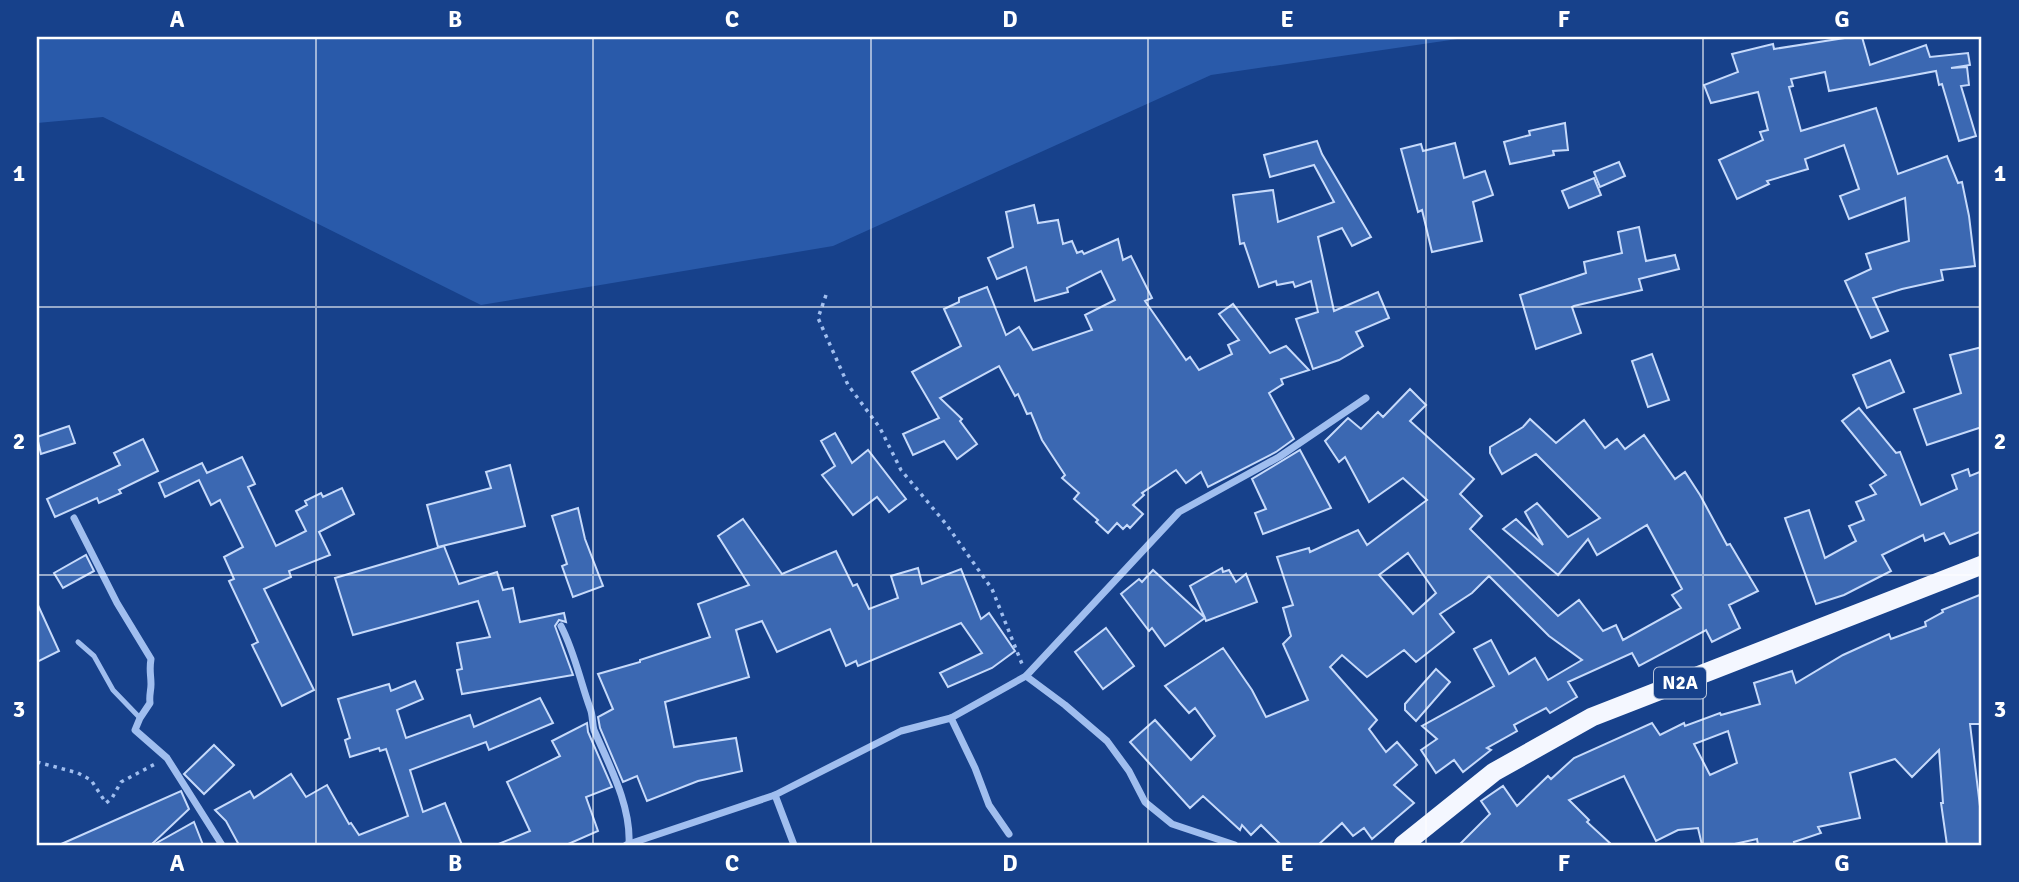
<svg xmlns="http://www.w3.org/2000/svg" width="2019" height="882" font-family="Signika,sans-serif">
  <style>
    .green { fill: #295aaa }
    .building { fill: #3b68b2; stroke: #c6dafb; stroke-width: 2; fill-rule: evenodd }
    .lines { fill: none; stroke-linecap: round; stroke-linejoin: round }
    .path { stroke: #a0beef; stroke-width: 3.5; stroke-dasharray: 3.5 5; stroke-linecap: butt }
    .service { stroke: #a0beef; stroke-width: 5 }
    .minor { stroke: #a0beef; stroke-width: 7 }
    .trunk { stroke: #f4f7ff; stroke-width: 19 }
    .grid { fill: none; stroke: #fff; stroke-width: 2; stroke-opacity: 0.55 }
    .labels { text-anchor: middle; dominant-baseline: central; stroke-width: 7; stroke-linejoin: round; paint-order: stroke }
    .shield { fill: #17418b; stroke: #b9c6dc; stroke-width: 2 }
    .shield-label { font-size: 19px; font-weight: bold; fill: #fff }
    .neatline { fill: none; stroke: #fff; stroke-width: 2.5 }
    .grid-label { font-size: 23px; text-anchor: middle; font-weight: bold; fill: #fff }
  </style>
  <rect width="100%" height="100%" fill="#17418b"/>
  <!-- green -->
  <polygon class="green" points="37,37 1471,37 1211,75 833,246 481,305 103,117 37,123"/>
  <!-- building -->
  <g class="building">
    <polygon points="1851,37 1862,37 1870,65 1926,45 1930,57 1968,53 1970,65 1951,68 1967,67 1969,85 1961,86 1976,136 1959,141 1942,84 1939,85 1936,71 1829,91 1825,72 1791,79 1793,86 1789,87 1801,131 1876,108 1898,174 1947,156 1958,183 1962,182 1969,216 1975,266 1941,270 1943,280 1902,289 1873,298 1888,331 1871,338 1845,281 1871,269 1866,254 1909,241 1905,198 1849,219 1840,196 1859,189 1844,145 1805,159 1808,169 1767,181 1769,184 1737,199 1719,160 1763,140 1760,132 1768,130 1758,92 1711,103 1704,85 1738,72 1732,54 1773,44 1774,49"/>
    <polygon points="1565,123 1568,150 1553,151 1554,155 1510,164 1504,142 1530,135 1529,131"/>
    <polygon points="1317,141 1322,154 1371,237 1352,246 1342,228 1318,237 1334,311 1378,292 1389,318 1356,332 1363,346 1339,360 1313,369 1296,319 1318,312 1311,281 1295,287 1293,282 1277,285 1276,281 1259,287 1244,243 1240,244 1233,195 1273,190 1278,222 1334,202 1314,165 1270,177 1264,155"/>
    <polygon points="1455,143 1464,178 1485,171 1493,195 1473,202 1482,241 1432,252 1422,210 1418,212 1401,149 1421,144 1423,151"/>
    <polygon points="1619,162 1625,176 1600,187 1594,172"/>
    <polygon points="1594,178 1601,195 1569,208 1562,191"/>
    <polygon points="1034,205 1038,223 1058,220 1063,244 1072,241 1077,253 1082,251 1084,254 1118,239 1123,260 1131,256 1152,298 1145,301 1186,360 1190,357 1199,370 1232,354 1228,345 1239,340 1219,314 1233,304 1270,353 1286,346 1309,370 1281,379 1283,384 1269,393 1294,439 1276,452 1208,487 1201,472 1186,483 1176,470 1142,493 1144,495 1133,505 1143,514 1130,528 1127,525 1123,529 1117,523 1108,533 1096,522 1098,520 1074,499 1079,493 1062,478 1065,475 1042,440 1031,413 1027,414 1018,394 1015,396 999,366 940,398 962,419 960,421 977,444 957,459 944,441 913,455 903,434 939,418 912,372 961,346 944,309 959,302 959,298 987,287 1006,335 1019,327 1033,350 1092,330 1085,315 1115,300 1101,271 1067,288 1068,292 1035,301 1026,267 997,279 988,258 1013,247 1006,212"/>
    <polygon points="1639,227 1646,261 1675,255 1679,269 1639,279 1642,290 1574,306 1572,307 1581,333 1536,349 1520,295 1586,273 1584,262 1622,253 1618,232"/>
    <polygon points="1982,347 1982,427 1927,445 1914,409 1961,393 1950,355"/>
    <polygon points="1652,354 1669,400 1648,407 1632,361"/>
    <polygon points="1890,360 1904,392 1867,408 1853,375"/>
    <path d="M1410,389L1426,405L1410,421L1474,479L1460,494L1482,516L1470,529L1558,616L1579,600L1603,631L1616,625L1623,640L1681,608L1672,595L1682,589L1647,525L1597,555L1588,539L1558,575L1503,529L1516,519L1543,545L1525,512L1537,503L1568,537L1600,518L1536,454L1502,474L1490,453V447L1523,427L1530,419L1556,443L1584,420L1605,448L1617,439L1625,449L1644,435L1675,479L1685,472L1700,495L1727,545L1730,544L1758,591L1729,605L1740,628L1712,642L1706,630L1639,666L1632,653L1568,682L1577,697L1550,713L1546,708L1514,725L1517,731L1487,748L1491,750L1463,772L1454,760L1436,773L1421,750L1437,739L1422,726L1494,686L1474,649L1491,640L1509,674L1535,658L1548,680L1582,660L1549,636L1489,576L1472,593L1440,614L1454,632L1416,662L1404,650L1367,677L1342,655L1330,667L1377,720L1369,729L1386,752L1397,742L1417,765L1394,785L1414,803L1372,839L1364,828L1353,836L1342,823L1318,845H1281L1261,825L1251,835L1242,825L1240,830L1203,796L1190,808L1130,742L1155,720L1191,760L1215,736L1195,708L1189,713L1165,686L1223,648L1252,690L1266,717L1308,700L1283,644L1291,636L1283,608L1293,605L1277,557L1309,548L1310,552L1358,530L1367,545L1427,500L1403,478L1369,502L1345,457L1339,462L1325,441L1348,418L1361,429L1378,412L1383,417ZM1408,553L1436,593L1413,614L1379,575Z"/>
    <polygon points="1859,408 1896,453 1900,452 1921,505 1957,489 1952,475 1968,469 1970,476 1982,471 1982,531 1950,544 1944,533 1925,541 1923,535 1882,555 1891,571 1844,595 1816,604 1785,518 1809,510 1825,558 1856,541 1849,526 1864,520 1856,502 1876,494 1870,485 1886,475 1842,421"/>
    <polygon points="69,426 75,443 41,454 37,437"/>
    <polygon points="835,433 852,463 868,450 906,499 889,512 877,497 853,515 822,475 835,466 821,441"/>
    <polygon points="143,439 158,471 119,490 121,493 99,503 97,498 55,517 47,499 120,465 114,453"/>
    <polygon points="1300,450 1331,508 1263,534 1255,513 1266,509 1252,479"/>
    <polygon points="242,457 255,484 248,487 276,546 306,531 296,511 307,505 305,501 321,493 323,497 342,488 354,514 319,532 330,555 289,571 291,577 264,589 314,690 282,706 252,645 258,642 229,581 234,579 224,557 243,547 220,500 211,505 199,480 165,497 159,483 202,463 207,473"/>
    <polygon points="510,465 525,526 438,547 427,505 491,488 486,472"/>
    <polygon points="578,508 585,539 603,586 573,597 562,566 567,564 552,516"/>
    <polygon points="743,519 782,574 836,551 853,586 857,584 869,609 898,598 891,576 918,568 922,584 961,569 981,619 989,613 1015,651 992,668 948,687 940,673 982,653 961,623 858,666 856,661 846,666 830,629 777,652 762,621 736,630 749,677 665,702 674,747 736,738 742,771 698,781 647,801 637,776 623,782 600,728 598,717 613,709 598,674 640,662 640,660 710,637 698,604 749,585 718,536"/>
    <polygon points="444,546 459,584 497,572 503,590 513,588 520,622 564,613 566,622 559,620 555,626 573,675 462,694 457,670 462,669 457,643 490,637 478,601 353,635 335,578"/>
    <polygon points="86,555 94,571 63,588 54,573"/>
    <polygon points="1222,568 1223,572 1229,570 1236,582 1246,574 1257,602 1206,621 1205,618 1165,646 1152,628 1149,631 1121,594 1139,579 1142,582 1153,570 1205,618 1190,586"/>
    <path d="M1982,594V724H1970L1982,823V845H1947L1941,803H1943L1939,750L1912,777L1895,759L1850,773L1860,818L1818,827L1821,833L1794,842L1795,845H1758L1757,839L1730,845H1702L1698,828L1678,830L1656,841L1624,776L1569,800L1589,820L1587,822L1612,845H1459L1490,814L1481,801L1503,786L1517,806L1548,776L1551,779L1574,758L1652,723L1660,735L1684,723L1685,726L1720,713L1721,715L1760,704L1754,683L1792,671L1796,683L1843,655L1889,634L1891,639L1926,626L1925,622L1943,612L1942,610ZM1728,731L1737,763L1710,775L1694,744Z"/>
    <polygon points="37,603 59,651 37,662"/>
    <polygon points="1106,628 1134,666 1103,689 1075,652"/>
    <polygon points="1436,669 1450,682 1416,721 1405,710 1405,704"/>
    <polygon points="415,681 423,699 397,710 406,738 470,715 474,727 540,698 553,723 489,750 486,742 410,770 423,812 445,803 462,845 239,845 226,821 215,810 250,791 254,798 291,774 306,797 327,785 349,824 351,823 359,835 408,816 386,749 380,751 379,748 350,757 345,740 350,738 338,699 389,684 391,691"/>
    <polygon points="587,723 588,732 612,787 586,797 598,831 566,845 496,845 530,831 507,782 560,756 552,741"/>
    <polygon points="214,745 234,765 204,794 184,774"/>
    <polygon points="181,791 189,809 151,845 59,845"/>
    <polygon points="194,822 203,845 153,845"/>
  </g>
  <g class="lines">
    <!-- path -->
    <g class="path">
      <polyline points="826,295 818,318 848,385 880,428 901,470 946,524 992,589 1022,664"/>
      <polyline points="37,762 78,773 91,780 106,803 112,798 121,782 155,764"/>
    </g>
    <!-- service -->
    <polyline class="service" points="78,642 94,656 113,690 140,718"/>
    <!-- minor -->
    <g class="minor">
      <path d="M74,518L117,603L151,659C149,670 151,675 151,684C151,691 149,695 150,703L140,718L135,730L167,758L222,845"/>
      <path d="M561,626C575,653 580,681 590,708C593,715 592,723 594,730C609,765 631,805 629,844"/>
      <polyline points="1026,676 1065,705 1107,741 1129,771 1145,802 1172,824 1235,845"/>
      <polyline points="951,718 975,768 989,805 1009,834"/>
      <polyline points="775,795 794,845"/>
      <polyline points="626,845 775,795 901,731 951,718 1026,676 1179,512 1279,457 1366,398"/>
    </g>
    <!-- trunk -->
    <polyline class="trunk" points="1403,845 1494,772 1592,717 1982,565"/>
  </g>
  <!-- grid -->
  <path class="grid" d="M316,37V845M593,37V845M871,37V845M1148,37V845M1426,37V845M1703,37V845M37,307H1982M37,575H1982"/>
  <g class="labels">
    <!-- shield labels -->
    <rect class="shield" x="1654" y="667.5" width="52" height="31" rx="5"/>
    <g class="shield-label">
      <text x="1680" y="683">N2A</text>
    </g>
  </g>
  <!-- border -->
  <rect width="2019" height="882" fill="none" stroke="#17418b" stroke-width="77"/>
  <rect x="38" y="38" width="1942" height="806" class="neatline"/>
  <g class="grid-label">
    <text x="177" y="27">A</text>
    <text x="455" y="27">B</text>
    <text x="732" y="27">C</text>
    <text x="1010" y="27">D</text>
    <text x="1287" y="27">E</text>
    <text x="1564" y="27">F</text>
    <text x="1842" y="27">G</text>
    <text x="19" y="181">1</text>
    <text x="2000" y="181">1</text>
    <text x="19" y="449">2</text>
    <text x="2000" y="449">2</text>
    <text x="19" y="717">3</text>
    <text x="2000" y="717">3</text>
    <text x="177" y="871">A</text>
    <text x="455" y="871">B</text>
    <text x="732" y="871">C</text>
    <text x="1010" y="871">D</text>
    <text x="1287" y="871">E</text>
    <text x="1564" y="871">F</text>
    <text x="1842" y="871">G</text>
  </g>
</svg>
